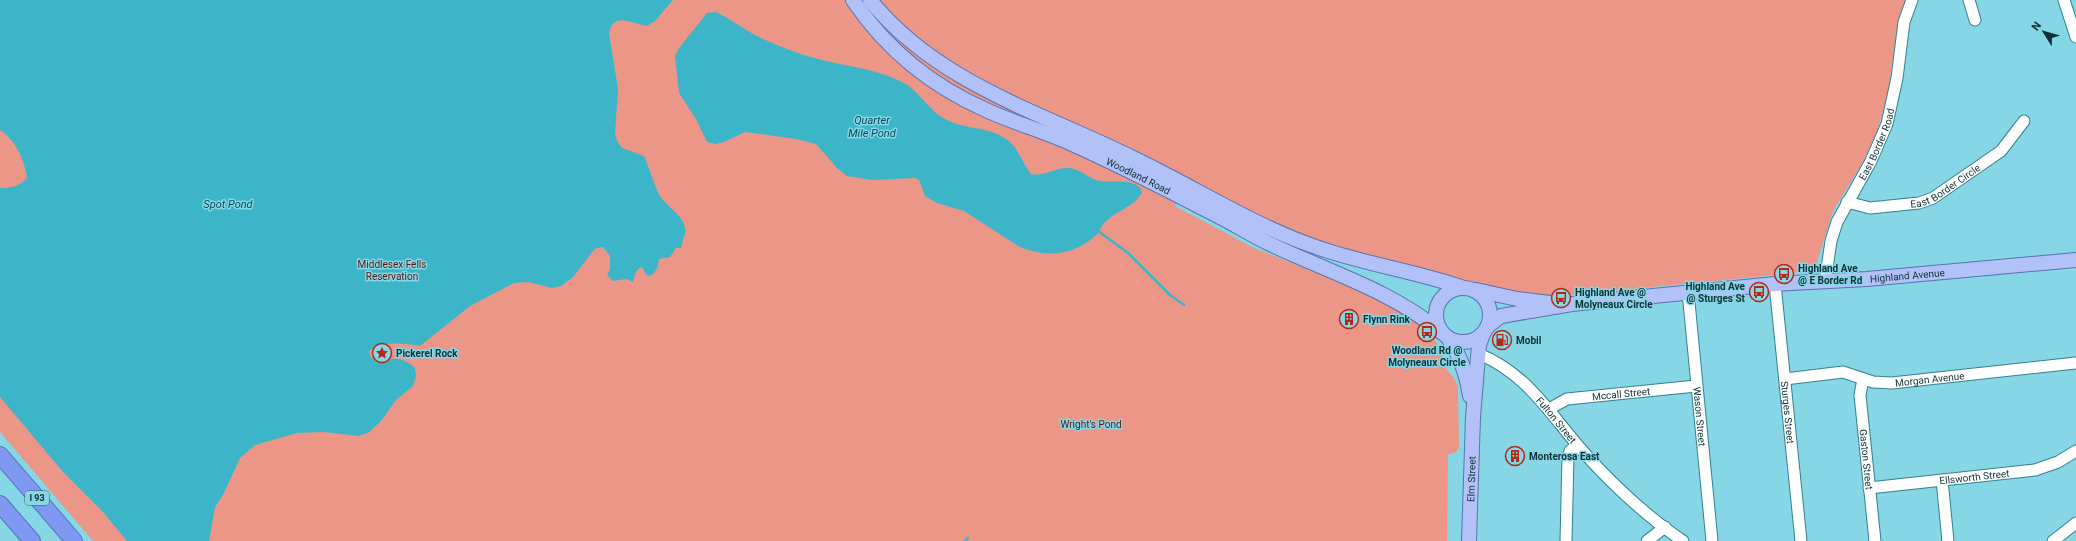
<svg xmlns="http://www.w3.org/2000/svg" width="2076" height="541" font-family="Roboto,sans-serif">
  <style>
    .green { fill: #eb9687 }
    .water { fill: #3db5c9 }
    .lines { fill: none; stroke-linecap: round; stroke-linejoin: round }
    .stream { stroke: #3db5c9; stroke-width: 2.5 }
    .minor-casing { stroke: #2f8291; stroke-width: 13 }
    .major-casing { stroke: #5774b0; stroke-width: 16 }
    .highway-casing { stroke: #5774b0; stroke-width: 18 }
    .minor { stroke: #fff; stroke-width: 11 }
    .major { stroke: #b2c1f7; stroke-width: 14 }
    .highway { stroke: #7f98f1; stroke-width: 16 }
    .labels { text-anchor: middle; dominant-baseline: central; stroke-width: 3; stroke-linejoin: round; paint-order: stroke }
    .shield { fill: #86d6e5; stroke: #32626b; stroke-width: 1 }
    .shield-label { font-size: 9px; font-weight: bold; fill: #0e3137 }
    .street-label { font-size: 10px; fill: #0e3137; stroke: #86d6e5 }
    .park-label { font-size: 10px; fill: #59180e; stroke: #86d6e5 }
    .poi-label { font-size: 10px; font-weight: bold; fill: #0e3137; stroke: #86d6e5; text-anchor: start }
    .water-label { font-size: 11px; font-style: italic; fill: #024c57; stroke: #86d6e5 }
  </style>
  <rect width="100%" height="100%" fill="#86d6e5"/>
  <!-- green -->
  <polygon class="green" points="0,0 1906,0 1898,22 1888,93 1877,132 1863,162 1833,211 1816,265 1807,272 1539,298 1500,292 1434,272 1365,255 1306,237 1266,220 1194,182 1175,206 1254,248 1363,291 1403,313 1422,326 1434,339 1440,348 1447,370 1454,378 1458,386 1459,448 1456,452 1448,455 1447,541 93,541 0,432"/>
  <!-- water -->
  <g class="water">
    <path d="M0,0H673L655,21L647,26C632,24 614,11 609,33L618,89L615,133L617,141L622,148L644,156C650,169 653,183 660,196C668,208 681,213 685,227C687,233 682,241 681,248H676L670,257L659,259L657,269L652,275L647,276L642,267C635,269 635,275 633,282L626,279L613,281L607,275L610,269V256L603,247L597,248L593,251L573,277L561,286L552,288L528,282L514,283L470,306L420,346C405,343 381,341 369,351L371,358C390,362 398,353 415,368L416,376L413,386L396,400L381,421L369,432L359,436L323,432L297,433L255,445L240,458L223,495L215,507L209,541H127L102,511L63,472L0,397V188C11,188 20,186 27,178C25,161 15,139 0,130Z"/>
    <path d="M716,12C729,18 742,28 755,35C773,44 794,52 814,58C843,66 874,68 902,82C919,90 928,110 945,119C966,131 994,125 1012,144C1020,153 1024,165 1031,174C1044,177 1054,168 1067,168C1080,167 1089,180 1101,181C1112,183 1139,177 1142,193C1134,206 1117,211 1106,221C1101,225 1100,232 1095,236C1073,256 1045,258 1018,246L964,211L937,203L925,196L919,180L915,178L872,180L847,176L838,169L816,144L796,139L745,132L724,142L715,144L707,142L696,119L679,93L675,56L679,48L707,13Z"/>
  </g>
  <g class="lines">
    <!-- stream -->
    <g class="stream">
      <polyline points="1098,231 1128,253 1170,295 1184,305"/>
      <polyline points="965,541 968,538"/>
    </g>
    <defs>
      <g id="minor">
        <polyline points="1969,0 1975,20"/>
        <polyline points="2064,0 2076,37"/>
        <path id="s1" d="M1847,202L1870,208L1919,203L1933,198L2001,151L2024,121"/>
        <path id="s2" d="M1825,282L1831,241L1837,222L1871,161L1887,124L1897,78L1904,22L1912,0"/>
        <path id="s3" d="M1775,284L1801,541"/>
        <path id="s4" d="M1688,292L1712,541"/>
        <path id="s5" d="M1479,354C1530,375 1552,418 1588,457C1614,486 1650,519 1683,541"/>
        <path id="s6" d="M1785,379L1843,372L1873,382L1892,383L2076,363"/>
        <path id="s7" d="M1863,379L1860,395L1875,541"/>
        <path id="s8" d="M1549,409L1567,399L1696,386"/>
        <polyline points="1942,480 1948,541"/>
        <path id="s9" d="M1869,488L2035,470L2058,462L2076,451"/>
        <polyline points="1566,541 1568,457 1570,451 1577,445"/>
        <polyline points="1647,541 1665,527"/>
        <polyline points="2053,541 2076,523"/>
      </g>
      <g id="major">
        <path id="s10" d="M853,0C886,49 932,86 986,110C1014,123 1044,131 1072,144C1122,166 1171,192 1220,217C1236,225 1251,235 1268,243C1326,271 1391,290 1441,332"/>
        <path d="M870,0C937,83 1040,112 1133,158C1194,187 1252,225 1316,247C1364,264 1414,271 1461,287"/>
        <circle cx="1463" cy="315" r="27"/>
        <polyline points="1476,290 1517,299 1550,303"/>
        <path id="s11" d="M1488,326L1501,316L1572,304L1775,284L1867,279L2076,260"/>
        <path d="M1449,339C1461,357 1467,375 1470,396"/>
        <path id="s12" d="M1469,541L1473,417L1479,345L1483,334"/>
      </g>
      <g id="highway">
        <polyline points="0,455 74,541"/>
        <polyline points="0,504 32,541"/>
      </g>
    </defs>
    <!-- minor casing -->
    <use href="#minor" class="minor-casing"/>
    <!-- major casing -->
    <use href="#major" class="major-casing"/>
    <!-- highway casing -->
    <use href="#highway" class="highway-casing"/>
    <!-- minor -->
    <use href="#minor" class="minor"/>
    <!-- major -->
    <use href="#major" class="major"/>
    <!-- highway -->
    <use href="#highway" class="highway"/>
  </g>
  <!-- icons -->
  <defs>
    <symbol id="bus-ring" viewBox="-11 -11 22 22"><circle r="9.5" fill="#86d6e5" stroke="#b52815" stroke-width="1.5"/><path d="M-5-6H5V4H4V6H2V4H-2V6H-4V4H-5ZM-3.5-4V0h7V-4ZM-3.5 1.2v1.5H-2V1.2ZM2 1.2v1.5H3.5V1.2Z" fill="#b52815"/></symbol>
    <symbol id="building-ring" viewBox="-11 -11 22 22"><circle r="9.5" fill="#86d6e5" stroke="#b52815" stroke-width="1.5"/><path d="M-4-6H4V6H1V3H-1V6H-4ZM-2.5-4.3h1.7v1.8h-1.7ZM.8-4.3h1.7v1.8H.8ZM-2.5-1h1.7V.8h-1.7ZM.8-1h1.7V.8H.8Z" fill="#b52815"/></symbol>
    <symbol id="fuel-ring" viewBox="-11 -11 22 22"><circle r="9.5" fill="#86d6e5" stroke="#b52815" stroke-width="1.5"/><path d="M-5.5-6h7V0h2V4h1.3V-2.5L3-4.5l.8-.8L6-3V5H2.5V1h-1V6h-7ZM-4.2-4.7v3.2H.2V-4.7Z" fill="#b52815"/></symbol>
    <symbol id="sight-ring" viewBox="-11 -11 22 22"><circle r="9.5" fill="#86d6e5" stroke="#b52815" stroke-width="1.5"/><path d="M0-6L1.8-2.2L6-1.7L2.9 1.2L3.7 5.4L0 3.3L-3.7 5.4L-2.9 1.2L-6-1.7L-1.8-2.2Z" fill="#b52815"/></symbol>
  </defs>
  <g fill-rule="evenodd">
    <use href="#bus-ring" x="1773" y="263" width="22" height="22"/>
    <use href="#bus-ring" x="1748" y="281" width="22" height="22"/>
    <use href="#bus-ring" x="1550" y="287" width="22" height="22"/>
    <use href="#building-ring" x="1338" y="308" width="22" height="22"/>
    <use href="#bus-ring" x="1416" y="321" width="22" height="22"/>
    <use href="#fuel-ring" x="1491" y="329" width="22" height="22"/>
    <use href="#sight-ring" x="371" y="342" width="22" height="22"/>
    <use href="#building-ring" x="1504" y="445" width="22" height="22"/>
  </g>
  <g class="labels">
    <!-- shield labels -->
    <rect class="shield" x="25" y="491" width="24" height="14" rx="3"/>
    <g class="shield-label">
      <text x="37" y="498">I 93</text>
    </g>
    <!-- street labels -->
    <g class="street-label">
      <text stroke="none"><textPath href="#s2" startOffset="149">East Border Road</textPath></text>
      <text stroke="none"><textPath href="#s10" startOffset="341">Woodland Road</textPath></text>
      <text stroke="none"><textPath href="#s1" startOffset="104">East Border Circle</textPath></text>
      <text stroke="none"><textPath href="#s11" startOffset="425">Highland Avenue</textPath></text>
      <text stroke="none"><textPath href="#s6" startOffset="147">Morgan Avenue</textPath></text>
      <text stroke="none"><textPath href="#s8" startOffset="75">Mccall Street</textPath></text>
      <text stroke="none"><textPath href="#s3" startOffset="129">Sturges Street</textPath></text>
      <text stroke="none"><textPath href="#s4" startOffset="125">Wason Street</textPath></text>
      <text stroke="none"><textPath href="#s5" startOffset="103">Fulton Street</textPath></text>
      <text stroke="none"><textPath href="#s7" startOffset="81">Gaston Street</textPath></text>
      <text stroke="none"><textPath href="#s9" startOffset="106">Ellsworth Street</textPath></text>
      <text stroke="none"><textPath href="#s12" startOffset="62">Elm Street</textPath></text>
    </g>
    <!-- park labels -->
    <g class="park-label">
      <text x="392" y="264">Middlesex Fells<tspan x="392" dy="12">Reservation</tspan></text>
      <text x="1091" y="424">Wright's Pond</text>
    </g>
    <!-- poi labels -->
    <g class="poi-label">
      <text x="1798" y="268">Highland Ave<tspan x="1798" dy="12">@ E Border Rd</tspan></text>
      <text x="1745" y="286" text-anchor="end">Highland Ave<tspan x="1745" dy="12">@ Sturges St</tspan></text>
      <text x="1575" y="292">Highland Ave @<tspan x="1575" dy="12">Molyneaux Circle</tspan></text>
      <text x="1363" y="319">Flynn Rink</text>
      <text x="1516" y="340">Mobil</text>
      <text x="1427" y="350" text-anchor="middle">Woodland Rd @<tspan x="1427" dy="12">Molyneaux Circle</tspan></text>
      <text x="396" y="353">Pickerel Rock</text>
      <text x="1529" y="456">Monterosa East</text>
    </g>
    <!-- water labels -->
    <g class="water-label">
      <text x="872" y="120">Quarter<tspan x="872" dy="13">Mile Pond</tspan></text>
      <text x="228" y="204">Spot Pond</text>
    </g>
  </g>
  <!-- north arrow -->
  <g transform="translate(2044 32) rotate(307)" stroke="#86d6e5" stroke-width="3" paint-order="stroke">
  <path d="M0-3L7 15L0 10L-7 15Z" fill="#0e3137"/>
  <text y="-6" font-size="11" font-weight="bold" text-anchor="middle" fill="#0e3137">N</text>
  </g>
</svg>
